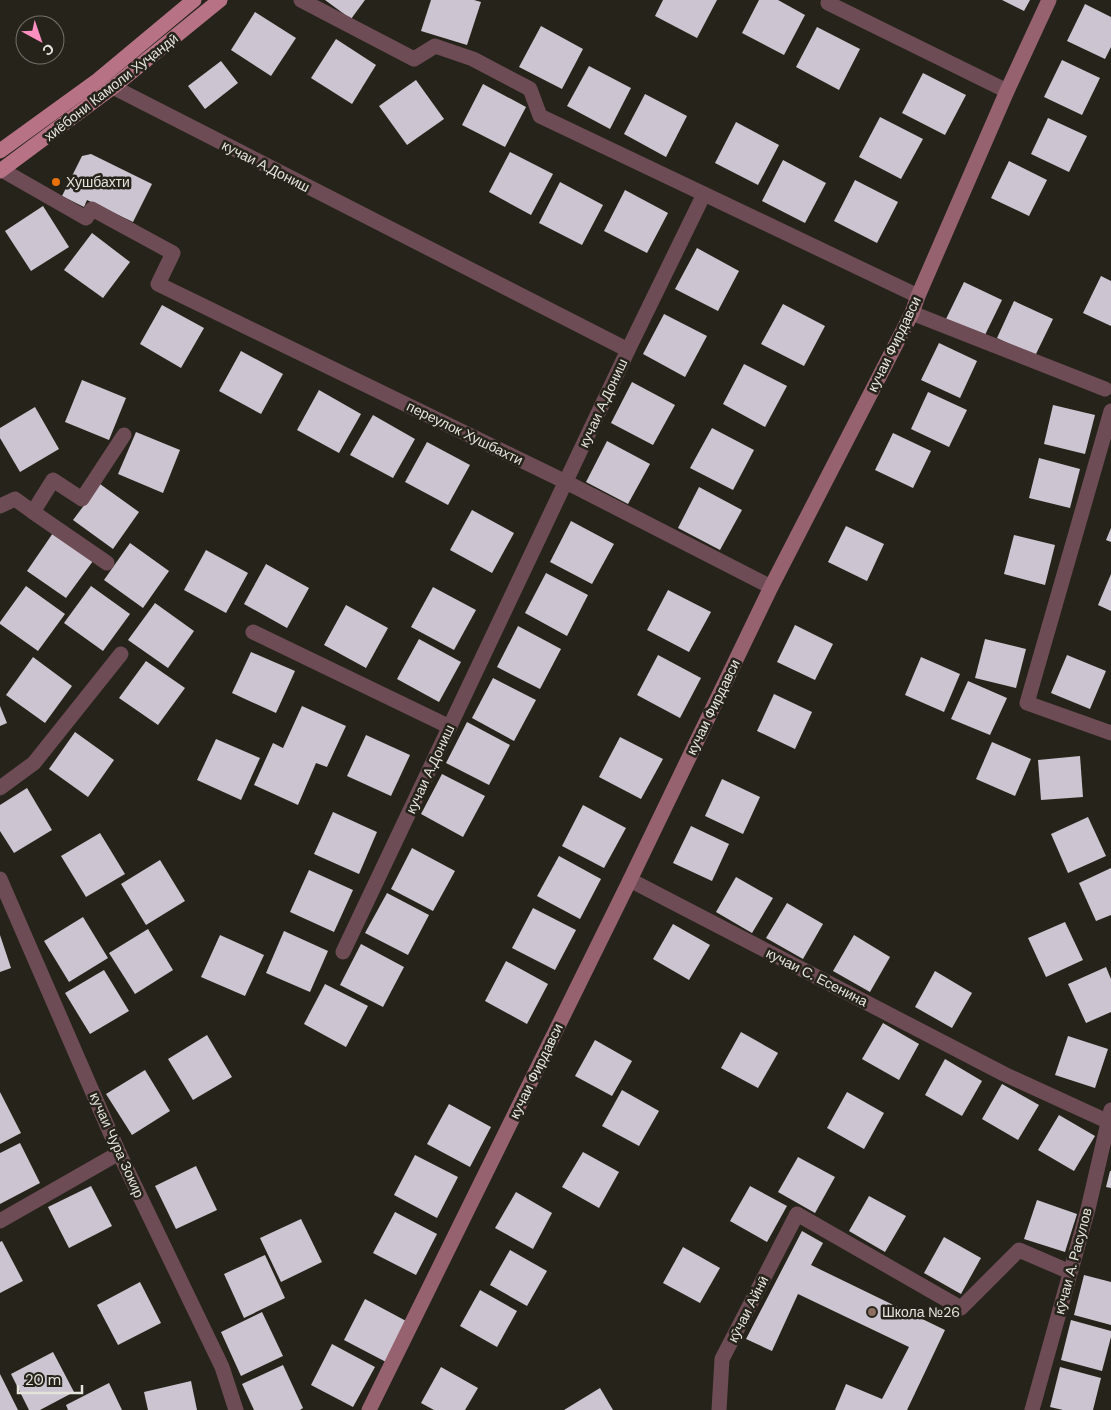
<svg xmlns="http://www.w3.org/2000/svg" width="1111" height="1410" font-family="'DM Sans',sans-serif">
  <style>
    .building { fill: #ccc5d1 }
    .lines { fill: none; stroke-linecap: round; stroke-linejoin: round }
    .street { stroke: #6d4c55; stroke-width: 15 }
    .secondary { stroke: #976270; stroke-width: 15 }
    .primary { stroke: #b77385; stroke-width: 15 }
    .food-dot { fill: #e8710a; stroke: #26241a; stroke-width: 2 }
    .education-dot { fill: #8d6e63; stroke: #26241a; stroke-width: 2 }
    .labels { text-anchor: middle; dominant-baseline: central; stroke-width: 5; stroke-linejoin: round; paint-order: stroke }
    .street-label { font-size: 14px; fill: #e4e3dc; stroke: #26241a }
    .poi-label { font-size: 14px; fill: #e4e3dc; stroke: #26241a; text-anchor: start }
  </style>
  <rect width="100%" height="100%" fill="#26241a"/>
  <!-- building -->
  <g class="building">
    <polygon points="325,0 365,0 351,19"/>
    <polygon points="431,0 474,0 481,2 467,45 421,31"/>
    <polygon points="663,0 717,0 697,38 655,16"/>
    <polygon points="759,0 778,0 805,15 784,55 742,33"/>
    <polygon points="1002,0 1030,0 1024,11"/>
    <polygon points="1085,4 1111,17 1111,47 1105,59 1067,41"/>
    <polygon points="255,12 296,38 271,76 231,50"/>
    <polygon points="541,26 583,49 562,89 519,67"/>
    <polygon points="817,27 860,49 839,90 796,67"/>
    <polygon points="336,39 376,65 352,104 311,78"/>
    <polygon points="1062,60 1100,78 1082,115 1044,97"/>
    <polygon points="221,61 238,83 205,109 188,86"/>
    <polygon points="589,66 631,88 610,129 567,106"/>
    <polygon points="923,73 966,95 945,135 902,113"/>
    <polygon points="416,80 444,119 407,145 379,106"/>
    <polygon points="483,84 526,107 505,147 462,125"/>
    <polygon points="645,94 687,116 666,157 624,134"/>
    <polygon points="880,117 923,139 901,179 859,157"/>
    <polygon points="1048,118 1087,136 1069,172 1031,154"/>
    <polygon points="736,122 779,145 758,185 715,163"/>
    <polygon points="510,152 553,174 531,215 489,192"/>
    <polygon points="91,154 152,184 133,222 87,200 84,207 62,196 82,156"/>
    <polygon points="783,160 826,183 805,223 762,201"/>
    <polygon points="1009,161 1047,180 1029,216 991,198"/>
    <polygon points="855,180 898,202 877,243 834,221"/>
    <polygon points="560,182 603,205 582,245 539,223"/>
    <polygon points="625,190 668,213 647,253 604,231"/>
    <polygon points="43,206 69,247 31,271 5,231"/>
    <polygon points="92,233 130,262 103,298 64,270"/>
    <polygon points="697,248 739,271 718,311 675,289"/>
    <polygon points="1101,276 1111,281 1111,326 1083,313"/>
    <polygon points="964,282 1002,300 984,337 946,319"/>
    <polygon points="1014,301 1053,319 1035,356 997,338"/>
    <polygon points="783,304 825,326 804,366 761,344"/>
    <polygon points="162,305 204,328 181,368 140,344"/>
    <polygon points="664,314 707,336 685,377 643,354"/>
    <polygon points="939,343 977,361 960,398 921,380"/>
    <polygon points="241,351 283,374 261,414 219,391"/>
    <polygon points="744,364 787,386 765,427 723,404"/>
    <polygon points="82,380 126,398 109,440 65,422"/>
    <polygon points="632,382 675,405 653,445 611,423"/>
    <polygon points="319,390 361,414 339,453 297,430"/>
    <polygon points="928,392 967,410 949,447 911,429"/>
    <polygon points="1053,405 1095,415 1085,454 1044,444"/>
    <polygon points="35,407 59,449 20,472 0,438 0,428"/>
    <polygon points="373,415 415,439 393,478 350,455"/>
    <polygon points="712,428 754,450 733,490 690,468"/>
    <polygon points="136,432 180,450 163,493 118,474"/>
    <polygon points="893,433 931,451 913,488 875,470"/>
    <polygon points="607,441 650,464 628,504 586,482"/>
    <polygon points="427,442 470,465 448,505 405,482"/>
    <polygon points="1039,458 1080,469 1070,508 1029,498"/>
    <polygon points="100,484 139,512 113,549 73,520"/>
    <polygon points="699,487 742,510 720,550 678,528"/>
    <polygon points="472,510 514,533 492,573 450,550"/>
    <polygon points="571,521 614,544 592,584 550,562"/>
    <polygon points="846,526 884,544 867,581 828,562"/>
    <polygon points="1111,528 1111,542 1106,540"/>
    <polygon points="53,533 93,561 66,598 27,571"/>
    <polygon points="1014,535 1055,545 1045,585 1004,574"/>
    <polygon points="130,543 169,571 143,608 104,580"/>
    <polygon points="206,550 248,573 226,613 184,590"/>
    <polygon points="266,564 309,588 287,628 244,604"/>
    <polygon points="546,573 588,595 567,636 525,613"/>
    <polygon points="1111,574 1111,611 1098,605"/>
    <polygon points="26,586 65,614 38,651 0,624 0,622"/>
    <polygon points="91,586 130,614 103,651 64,623"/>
    <polygon points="433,587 476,610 454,650 411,627"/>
    <polygon points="668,590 711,612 689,652 647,630"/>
    <polygon points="155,603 194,631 168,668 128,640"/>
    <polygon points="346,605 388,628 366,668 324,645"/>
    <polygon points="795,625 833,644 815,680 777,662"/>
    <polygon points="518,626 561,649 540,689 497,667"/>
    <polygon points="419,639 461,662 439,702 397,679"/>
    <polygon points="985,639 1026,649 1016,688 975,678"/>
    <polygon points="251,652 295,671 276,713 232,693"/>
    <polygon points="658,655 701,678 680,718 637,695"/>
    <polygon points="1067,655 1106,671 1090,709 1051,693"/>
    <polygon points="33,657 72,686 45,723 6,695"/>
    <polygon points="921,657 960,674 944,712 905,695"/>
    <polygon points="146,661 185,688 158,725 119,698"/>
    <polygon points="493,678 536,700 514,741 472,718"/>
    <polygon points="968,681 1007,698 990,735 951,719"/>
    <polygon points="774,694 812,712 795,749 757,731"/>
    <polygon points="0,706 7,723 0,726"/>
    <polygon points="302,706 346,726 327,767 316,763 298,805 254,785 273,743 283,748"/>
    <polygon points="467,722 510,745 489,785 446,763"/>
    <polygon points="75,732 114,760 88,797 49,769"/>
    <polygon points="366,735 410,755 391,796 347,776"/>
    <polygon points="620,737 663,759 641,799 599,777"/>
    <polygon points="216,739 260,758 241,800 197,780"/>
    <polygon points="992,742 1031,759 1015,796 976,779"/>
    <polygon points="1080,756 1083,797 1041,800 1038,760"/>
    <polygon points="442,774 485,796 463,837 421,814"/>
    <polygon points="722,779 760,797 743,834 705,816"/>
    <polygon points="27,788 52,830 14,853 0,831 0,805"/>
    <polygon points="583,805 626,828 604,868 562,846"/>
    <polygon points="333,812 377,832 359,874 314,854"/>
    <polygon points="1088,817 1106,856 1068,873 1051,834"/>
    <polygon points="691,826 729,844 712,881 673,863"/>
    <polygon points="100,833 125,874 86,897 61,856"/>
    <polygon points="412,848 455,871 433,911 391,889"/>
    <polygon points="559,856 601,879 580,919 537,896"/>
    <polygon points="160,860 185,901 146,925 121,884"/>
    <polygon points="1111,868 1111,915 1096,921 1079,883"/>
    <polygon points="309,870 353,890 334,932 290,912"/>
    <polygon points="736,877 773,898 752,933 716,912"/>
    <polygon points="387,893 429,915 408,955 365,933"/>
    <polygon points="787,903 823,924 803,959 766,938"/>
    <polygon points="533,908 576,930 555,970 512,948"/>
    <polygon points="83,917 108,958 69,982 44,941"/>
    <polygon points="1065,922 1083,960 1046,977 1028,938"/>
    <polygon points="673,924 710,945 689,980 653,959"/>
    <polygon points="148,929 173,970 135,994 109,953"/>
    <polygon points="284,931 328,951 310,992 266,973"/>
    <polygon points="0,935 11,968 0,972"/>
    <polygon points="220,935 264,955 245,996 201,977"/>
    <polygon points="854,935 890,957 870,992 833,971"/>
    <polygon points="361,944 404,967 383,1007 340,985"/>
    <polygon points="506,961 548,984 527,1024 485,1001"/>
    <polygon points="1106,967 1111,979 1111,1012 1086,1023 1068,984"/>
    <polygon points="104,970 129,1011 90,1034 65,993"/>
    <polygon points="935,971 972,993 952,1028 915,1007"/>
    <polygon points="325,984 368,1006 346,1047 304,1024"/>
    <polygon points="883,1023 919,1044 899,1080 862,1059"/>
    <polygon points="741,1032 778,1053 758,1088 721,1068"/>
    <polygon points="207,1035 232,1077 193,1100 168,1059"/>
    <polygon points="1068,1036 1108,1049 1095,1088 1055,1075"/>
    <polygon points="595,1040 632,1061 612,1096 575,1076"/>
    <polygon points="945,1059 982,1081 962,1116 925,1095"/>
    <polygon points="145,1070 170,1111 132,1135 106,1094"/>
    <polygon points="1002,1084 1039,1105 1018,1140 982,1119"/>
    <polygon points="622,1090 659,1111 639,1146 602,1126"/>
    <polygon points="0,1092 21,1133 0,1144"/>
    <polygon points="847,1092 884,1113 864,1149 827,1128"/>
    <polygon points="449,1104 491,1127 470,1167 427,1144"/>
    <polygon points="1059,1115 1095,1136 1074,1171 1038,1150"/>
    <polygon points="20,1143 40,1183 0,1204 0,1153"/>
    <polygon points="583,1152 619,1172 599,1208 562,1187"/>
    <polygon points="415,1155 458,1177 437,1218 394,1195"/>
    <polygon points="798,1157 835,1177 815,1213 778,1192"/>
    <polygon points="196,1166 217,1210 176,1229 155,1186"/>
    <polygon points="1110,1171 1111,1171 1111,1188 1106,1187"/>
    <polygon points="91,1186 112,1226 69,1248 48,1207"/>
    <polygon points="750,1186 787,1206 767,1242 730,1221"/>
    <polygon points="516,1192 552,1213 533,1249 495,1228"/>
    <polygon points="869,1196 906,1216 885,1252 849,1231"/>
    <polygon points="1037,1200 1077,1214 1065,1252 1024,1239"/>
    <polygon points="395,1212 437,1234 416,1275 373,1253"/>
    <polygon points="301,1219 322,1262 281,1282 260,1238"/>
    <polygon points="802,1231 823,1243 811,1265 945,1330 907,1410 835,1410 846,1384 882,1399 909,1347 798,1294 772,1351 746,1339"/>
    <polygon points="944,1237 981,1258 961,1294 924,1273"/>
    <polygon points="2,1241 23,1281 0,1293 0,1242"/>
    <polygon points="683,1247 720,1268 700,1303 663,1283"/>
    <polygon points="510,1250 547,1271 527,1306 490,1285"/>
    <polygon points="265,1255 285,1298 244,1318 224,1274"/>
    <polygon points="1084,1275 1111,1282 1111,1325 1074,1315"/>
    <polygon points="140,1282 161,1323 118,1345 97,1305"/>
    <polygon points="480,1290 517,1311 497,1347 460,1326"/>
    <polygon points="365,1299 408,1322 386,1362 344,1340"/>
    <polygon points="262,1312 283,1356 241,1376 221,1332"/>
    <polygon points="1071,1320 1111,1331 1111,1337 1102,1371 1061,1360"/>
    <polygon points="332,1344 375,1367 353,1407 311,1385"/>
    <polygon points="53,1352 74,1392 40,1410 29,1410 11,1374"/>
    <polygon points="283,1365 303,1408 300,1410 254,1410 242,1384"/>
    <polygon points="441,1367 478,1388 465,1410 434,1410 421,1403"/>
    <polygon points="1060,1367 1101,1378 1093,1410 1063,1410 1050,1407"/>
    <polygon points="0,1374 18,1410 0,1410"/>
    <polygon points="191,1381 197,1410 148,1410 144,1392"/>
    <polygon points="109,1383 122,1410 68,1410 66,1405"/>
    <polygon points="600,1388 613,1410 564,1410"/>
  </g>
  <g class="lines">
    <!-- street -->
    <g class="street">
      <polyline points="301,0 414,59 435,46 473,59 530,89 540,116 704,194"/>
      <polyline points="828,3 1007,91"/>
      <polyline points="113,87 628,350 343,952"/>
      <polyline points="2,170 86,218 92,209 173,253 158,284 566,482 771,587"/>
      <polyline points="912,313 1105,389"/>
      <polyline points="628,350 704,194 918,296"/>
      <polyline points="1111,411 1027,703 1111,733"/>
      <polyline points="0,506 15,499 33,512 53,480 82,499 124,435"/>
      <polyline points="33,512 107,563"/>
      <polyline points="253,632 450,727"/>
      <polyline points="0,788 34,763 121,654"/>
      <polyline points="0,879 119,1153 222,1367 236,1410"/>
      <polyline points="630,880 1004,1074 1111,1123"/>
      <polyline points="0,1221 119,1153"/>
      <polyline points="719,1410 722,1359 797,1214 961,1308 1019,1250 1070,1272"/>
      <polyline points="1032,1410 1088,1209 1111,1110"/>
    </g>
    <!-- secondary -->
    <polyline class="secondary" points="369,1410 630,880 771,587 912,313 918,296 1007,91 1049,0"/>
    <!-- primary -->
    <g class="primary">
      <polyline points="0,151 98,80 194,0"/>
      <polyline points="0,171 113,87 220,0"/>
    </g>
  </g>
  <!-- markers -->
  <circle class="food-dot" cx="56" cy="182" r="5"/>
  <circle class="education-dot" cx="872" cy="1312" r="5"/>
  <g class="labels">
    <!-- street labels -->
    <g class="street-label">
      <text transform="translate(111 87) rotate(-38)">хиёбони Камоли Хуҷандӣ</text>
      <text transform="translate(266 166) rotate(27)">кучаи А.Дониш</text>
      <text transform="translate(894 344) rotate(-64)">кучаи Фирдавси</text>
      <text transform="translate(603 403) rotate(-65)">кучаи А.Дониш</text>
      <text transform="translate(465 433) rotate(26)">переулок Хушбахти</text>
      <text transform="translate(713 707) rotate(-64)">кучаи Фирдавси</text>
      <text transform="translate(430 769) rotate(-65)">кучаи А.Дониш</text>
      <text transform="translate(817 977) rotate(27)">кучаи С. Есенина</text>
      <text transform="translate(536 1071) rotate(-64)">кучаи Фирдавси</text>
      <text transform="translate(117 1145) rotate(66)">кучаи Чура Зокир</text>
      <text transform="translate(1073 1261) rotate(-75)">кӯчаи А. Расулов</text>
      <text transform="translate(748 1309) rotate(-63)">кӯчаи Айнӣ</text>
    </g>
    <!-- poi labels -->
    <g class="poi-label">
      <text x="66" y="182">Хушбахти</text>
      <text x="882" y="1312">Школа №26</text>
    </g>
  </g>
  <!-- north arrow -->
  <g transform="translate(40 40) rotate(140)"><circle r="24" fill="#26241a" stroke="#727068"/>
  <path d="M0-4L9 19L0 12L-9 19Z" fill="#fc8fc2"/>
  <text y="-8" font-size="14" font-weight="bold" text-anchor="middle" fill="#e4e3dc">С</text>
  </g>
  <!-- scale -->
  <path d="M18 1385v8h64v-8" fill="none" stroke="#e4e3dc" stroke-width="2.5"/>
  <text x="25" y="1385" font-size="15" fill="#e4e3dc" stroke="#26241a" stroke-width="4" paint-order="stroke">20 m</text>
</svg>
